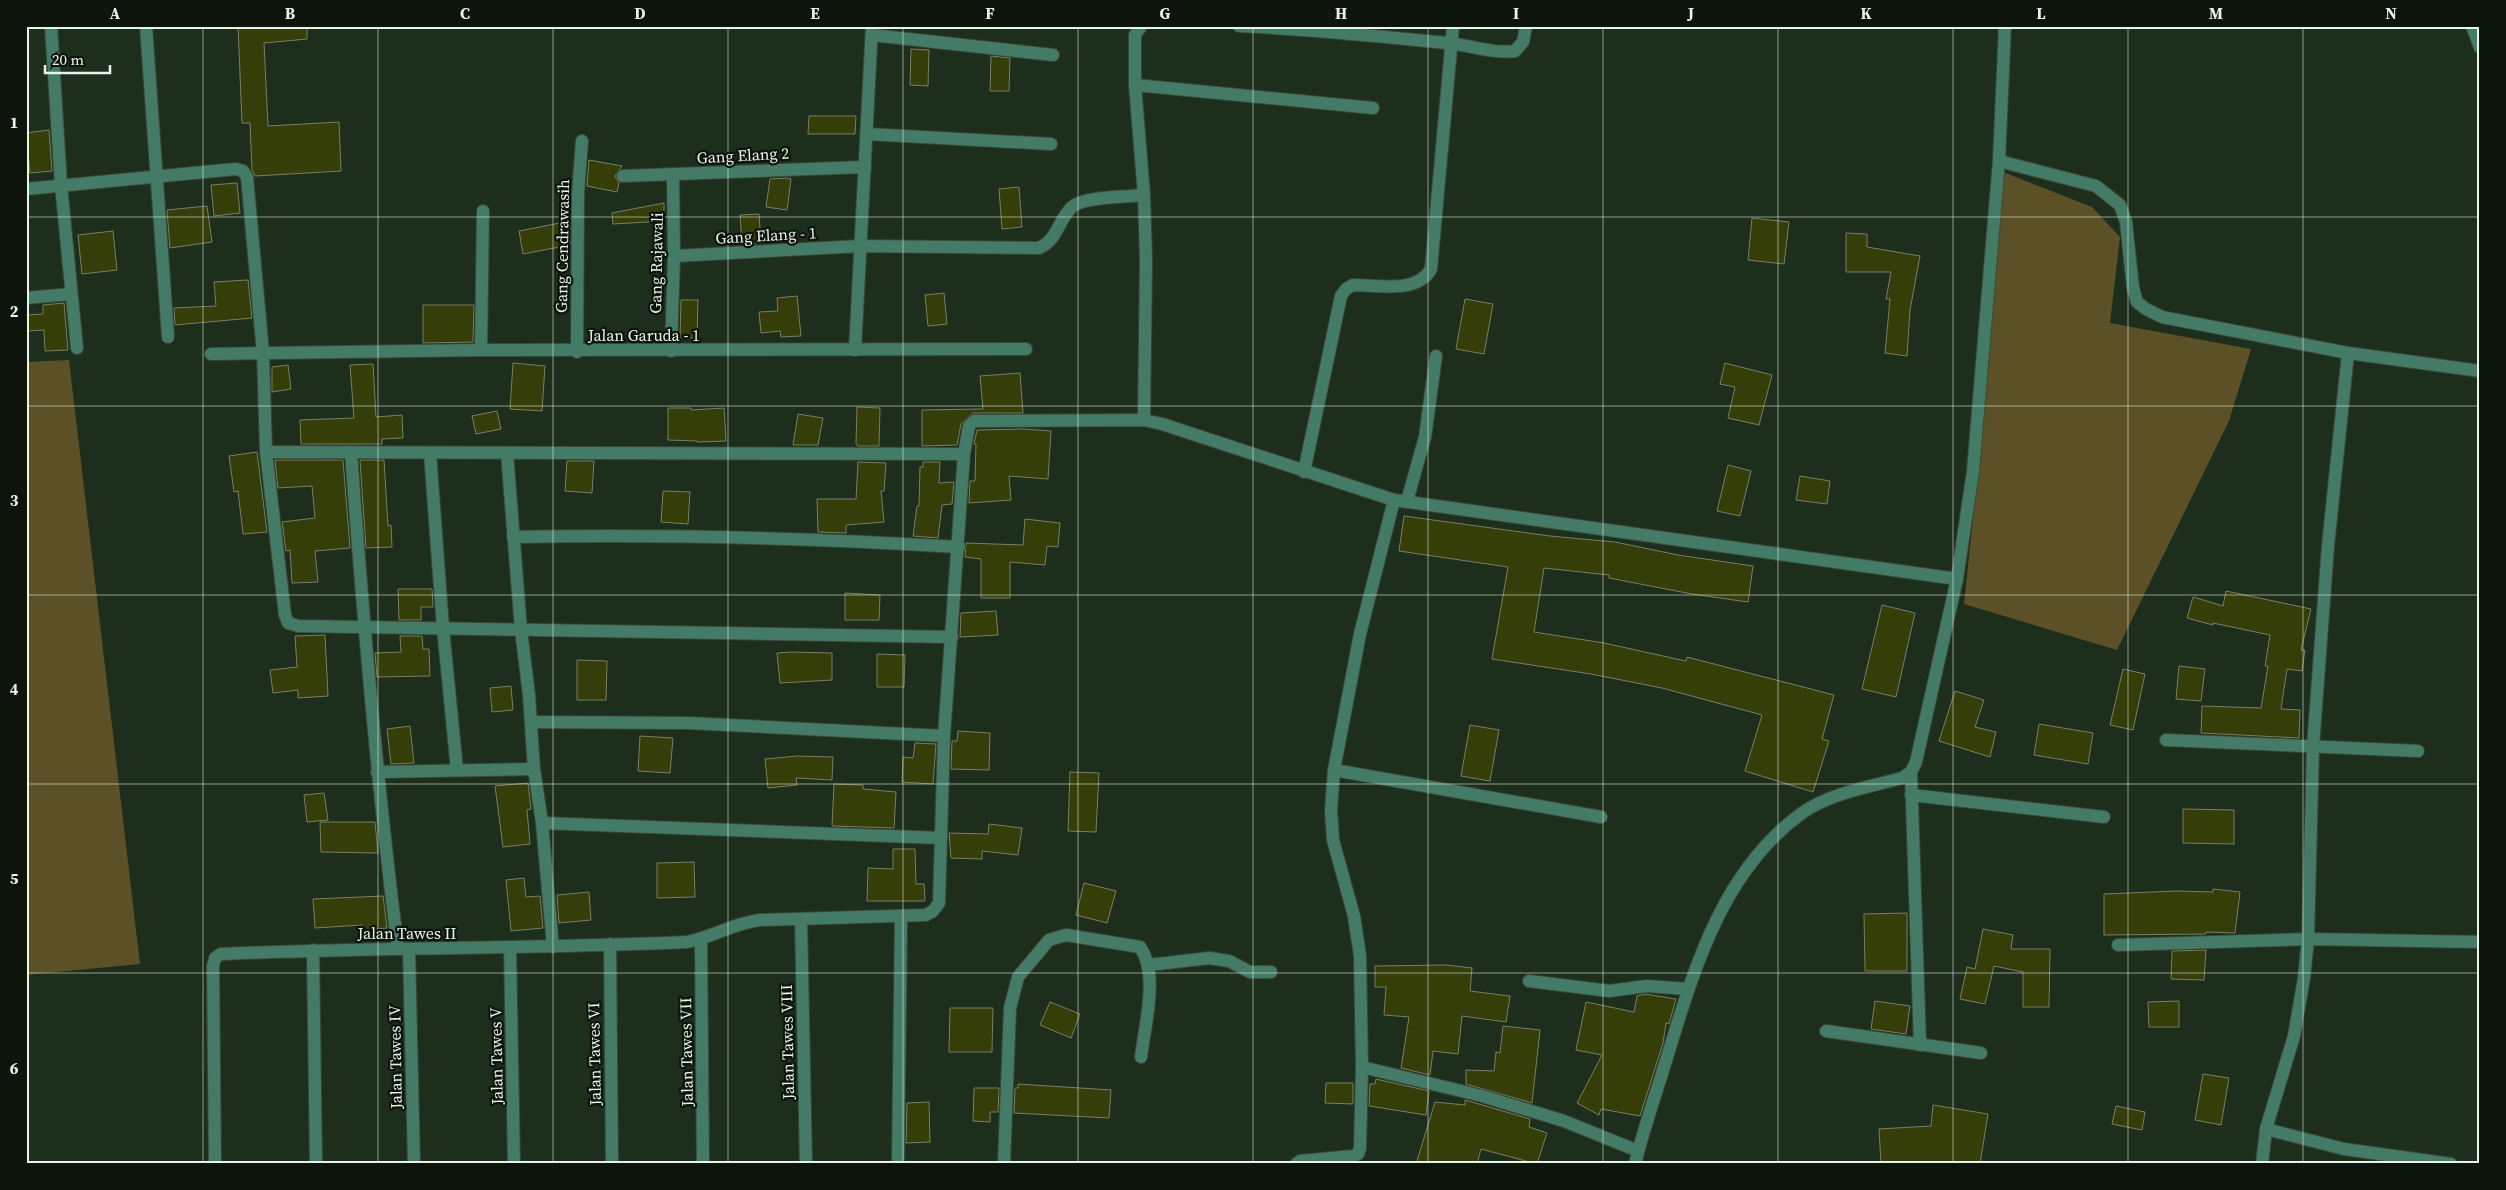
<svg xmlns="http://www.w3.org/2000/svg" width="2506" height="1190" font-family="'Source Serif 4',serif">
  <style>
    .green { fill: #5c5027 }
    .building { fill: #353d08; stroke: #797f65 }
    .lines { fill: none; stroke-linecap: round; stroke-linejoin: round }
    .minor-casing { stroke: #3a4a39; stroke-width: 14 }
    .minor { stroke: #447b66; stroke-width: 12 }
    .grid { fill: none; stroke: #e9f4e8; stroke-width: 1; stroke-opacity: 0.55 }
    .labels { text-anchor: middle; dominant-baseline: central; stroke-width: 4.5; stroke-linejoin: round; paint-order: stroke }
    .street-label { font-size: 16px; fill: #e9f4e8; stroke: #0c140c }
    .neatline { fill: none; stroke: #e9f4e8; stroke-width: 2 }
    .grid-label { font-size: 16px; text-anchor: middle; font-weight: bold; fill: #e9f4e8 }
  </style>
  <rect width="100%" height="100%" fill="#1d2e1c"/>
  <!-- green -->
  <g class="green">
    <polygon points="2003,172 2092,207 2120,237 2110,323 2251,349 2229,421 2117,650 1964,604 1973,518 1985,321"/>
    <polygon points="69,360 140,964 26,975 26,362"/>
  </g>
  <!-- building -->
  <g class="building">
    <polygon points="238,26 307,26 307,39 264,43 268,126 339,122 341,171 255,176 252,170 250,123 242,123"/>
    <polygon points="911,49 929,50 928,86 910,85"/>
    <polygon points="991,56 1010,58 1009,91 990,91"/>
    <polygon points="809,116 856,116 855,134 808,134"/>
    <polygon points="49,130 52,171 30,173 26,133"/>
    <polygon points="589,160 622,166 615,176 619,183 617,192 587,186"/>
    <polygon points="787,178 791,179 787,210 766,207 770,179"/>
    <polygon points="237,183 240,213 214,216 211,185"/>
    <polygon points="1019,187 1022,227 1002,229 999,189"/>
    <polygon points="664,203 664,221 613,224 612,213"/>
    <polygon points="207,206 212,242 170,248 167,210"/>
    <polygon points="759,214 761,243 742,244 740,215"/>
    <polygon points="1752,218 1789,222 1784,264 1748,260"/>
    <polygon points="570,221 570,245 523,254 519,231"/>
    <polygon points="113,231 117,270 82,274 78,235"/>
    <polygon points="1846,233 1867,234 1867,247 1920,256 1910,310 1907,356 1885,353 1890,299 1886,299 1891,272 1846,272"/>
    <polygon points="248,280 252,318 175,325 174,308 216,306 214,282"/>
    <polygon points="944,293 947,324 928,326 925,295"/>
    <polygon points="797,296 801,336 781,337 780,331 761,333 759,312 778,311 777,298"/>
    <polygon points="1465,299 1493,304 1484,354 1456,349"/>
    <polygon points="681,300 698,300 697,338 680,338"/>
    <polygon points="64,303 68,350 45,351 44,330 28,331 27,315 43,314 43,305"/>
    <polygon points="423,305 474,305 473,342 423,343"/>
    <polygon points="513,363 545,366 542,411 510,409"/>
    <polygon points="1725,363 1772,375 1759,425 1728,418 1735,387 1720,384"/>
    <polygon points="373,364 376,417 402,415 403,438 382,439 382,444 301,444 300,420 354,418 350,365"/>
    <polygon points="288,365 291,389 272,392 272,367"/>
    <polygon points="1020,373 1023,413 973,413 961,424 957,445 922,446 922,410 983,409 980,376"/>
    <polygon points="857,407 880,408 879,446 858,446 856,444"/>
    <polygon points="668,408 691,408 691,410 724,408 726,441 697,442 697,441 668,440"/>
    <polygon points="497,411 501,429 476,434 472,416"/>
    <polygon points="798,414 823,418 818,445 793,445"/>
    <polygon points="1024,429 1051,431 1048,479 1009,476 1011,500 969,503 970,481 975,481 976,444 974,444 977,430"/>
    <polygon points="257,452 267,532 243,534 238,491 234,492 229,456"/>
    <polygon points="275,460 343,460 350,548 315,551 318,582 292,583 290,550 286,551 282,522 315,518 312,486 278,488"/>
    <polygon points="360,460 384,460 388,526 391,525 392,547 366,548"/>
    <polygon points="567,461 594,461 592,493 565,491"/>
    <polygon points="858,462 886,463 884,491 881,491 884,522 846,525 846,533 818,532 817,499 856,499"/>
    <polygon points="923,462 940,462 939,483 954,482 952,504 942,505 938,538 913,536 917,506 919,506 920,467 923,467"/>
    <polygon points="1728,465 1751,471 1740,516 1717,511"/>
    <polygon points="1800,476 1830,481 1827,504 1796,500"/>
    <polygon points="663,491 690,492 688,524 661,522"/>
    <polygon points="1404,516 1550,536 1615,542 1678,555 1753,566 1748,602 1692,594 1609,578 1609,575 1544,568 1534,632 1604,643 1686,661 1687,657 1834,695 1822,739 1829,741 1813,792 1745,771 1762,715 1662,688 1591,674 1492,659 1508,567 1399,551"/>
    <polygon points="1025,519 1060,523 1058,547 1047,546 1045,565 1010,562 1010,598 981,598 981,559 965,557 966,543 1023,545"/>
    <polygon points="398,589 432,589 433,607 421,607 421,620 399,620"/>
    <polygon points="2226,591 2311,609 2301,650 2305,650 2302,671 2287,669 2281,709 2300,710 2299,738 2201,733 2202,706 2261,708 2268,666 2265,666 2270,635 2213,623 2213,625 2187,618 2193,597 2223,606"/>
    <polygon points="845,593 880,595 879,620 845,620"/>
    <polygon points="1882,605 1915,613 1896,697 1862,689"/>
    <polygon points="996,611 998,635 960,637 961,613"/>
    <polygon points="325,635 328,696 298,698 298,690 273,693 270,670 297,667 295,636"/>
    <polygon points="400,636 422,636 423,649 429,649 430,676 377,677 375,653 401,652"/>
    <polygon points="791,652 832,653 832,680 780,683 777,653"/>
    <polygon points="877,654 905,655 904,687 877,687"/>
    <polygon points="577,660 607,661 606,700 577,700"/>
    <polygon points="2179,666 2205,669 2201,701 2176,699"/>
    <polygon points="2123,669 2145,674 2133,730 2110,725"/>
    <polygon points="511,686 513,710 492,712 490,688"/>
    <polygon points="1955,691 1984,700 1975,727 1996,732 1990,757 1939,741"/>
    <polygon points="2039,724 2093,733 2088,764 2034,755"/>
    <polygon points="1470,725 1499,730 1490,781 1461,776"/>
    <polygon points="410,726 414,763 391,764 387,729"/>
    <polygon points="958,731 990,733 989,770 951,769 952,741 957,741"/>
    <polygon points="640,736 673,738 670,773 638,771"/>
    <polygon points="915,743 936,744 933,784 902,782 903,757 913,758"/>
    <polygon points="797,756 833,757 832,780 796,778 797,785 768,788 765,759"/>
    <polygon points="1070,772 1099,773 1096,832 1068,831"/>
    <polygon points="528,783 531,809 527,810 530,844 503,847 495,786"/>
    <polygon points="834,784 863,785 863,789 896,792 894,828 832,826"/>
    <polygon points="324,793 328,820 307,822 304,795"/>
    <polygon points="2183,809 2234,810 2234,844 2183,843"/>
    <polygon points="320,822 375,822 378,853 321,852"/>
    <polygon points="989,824 1022,828 1018,855 982,851 982,859 951,858 949,833 988,834"/>
    <polygon points="893,849 915,849 916,884 924,884 925,901 867,901 868,868 893,869"/>
    <polygon points="694,862 695,897 657,898 657,863"/>
    <polygon points="524,878 526,897 540,896 543,928 511,931 506,880"/>
    <polygon points="1084,883 1116,891 1107,923 1076,915"/>
    <polygon points="2213,889 2240,892 2235,933 2206,932 2206,934 2104,935 2104,894 2176,891 2213,892"/>
    <polygon points="589,892 591,920 559,923 557,895"/>
    <polygon points="383,896 387,928 363,930 362,925 315,928 313,899"/>
    <polygon points="1907,913 1907,971 1865,971 1864,914"/>
    <polygon points="1983,929 2013,935 2011,949 2050,949 2049,1007 2023,1007 2023,972 1994,966 1985,1004 1960,999 1967,967 1975,969"/>
    <polygon points="2206,950 2204,980 2171,979 2172,951"/>
    <polygon points="1446,965 1472,968 1470,991 1510,996 1506,1022 1462,1016 1458,1054 1433,1051 1430,1075 1401,1068 1409,1017 1384,1015 1386,987 1375,987 1375,966"/>
    <polygon points="1645,994 1676,999 1669,1024 1666,1023 1663,1043 1640,1116 1601,1109 1599,1115 1577,1103 1602,1055 1576,1050 1586,1002 1634,1012 1637,996"/>
    <polygon points="1875,1001 1910,1006 1906,1034 1871,1029"/>
    <polygon points="2179,1001 2179,1027 2149,1027 2148,1002"/>
    <polygon points="1050,1002 1080,1014 1071,1038 1040,1025"/>
    <polygon points="950,1008 993,1008 992,1052 949,1052"/>
    <polygon points="1503,1026 1540,1030 1532,1103 1466,1084 1466,1070 1494,1071 1496,1052 1500,1053"/>
    <polygon points="2203,1074 2229,1078 2221,1125 2195,1120"/>
    <polygon points="1376,1079 1429,1091 1426,1115 1369,1106 1370,1084 1375,1084"/>
    <polygon points="1326,1083 1353,1083 1353,1104 1325,1103"/>
    <polygon points="1018,1084 1111,1090 1109,1118 1014,1113 1015,1088 1018,1088"/>
    <polygon points="974,1088 999,1088 998,1112 990,1112 990,1122 973,1121"/>
    <polygon points="1465,1100 1530,1119 1529,1127 1547,1133 1537,1164 1481,1149 1477,1164 1416,1164 1435,1102 1465,1105"/>
    <polygon points="929,1102 930,1142 906,1143 907,1103"/>
    <polygon points="1933,1105 1988,1114 1980,1164 1881,1164 1879,1129 1931,1126"/>
    <polygon points="2116,1106 2145,1112 2142,1130 2112,1124"/>
  </g>
  <g class="lines">
    <defs>
      <g id="minor">
        <polyline points="51,26 61,185 77,348"/>
        <polyline points="146,26 168,337"/>
        <polyline points="1141,26 1135,35 1135,85 1144,195 1146,260 1144,420"/>
        <path d="M1239,26C1308,29 1378,36 1447,43C1470,45 1492,54 1515,51L1523,42L1526,26"/>
        <polyline points="2472,26 2480,47"/>
        <polyline points="872,35 1053,55"/>
        <polyline points="1135,85 1373,108"/>
        <polyline points="867,134 1051,144"/>
        <polyline points="1999,161 2096,186 2120,205 2126,222 2133,288 2137,302 2146,309 2162,317 2348,353 2480,371"/>
        <polyline points="623,176 865,167"/>
        <polyline points="26,189 236,169 243,171 247,177 263,353 266,452 285,615 288,623 298,626 952,637"/>
        <path d="M674,256L861,246L1039,248C1058,240 1058,220 1072,207C1083,196 1128,197 1144,195"/>
        <polyline points="26,298 71,294"/>
        <polyline points="481,350 483,211"/>
        <polyline points="855,350 872,26"/>
        <polyline points="671,351 674,256 673,175"/>
        <polyline points="577,352 578,193 582,141"/>
        <polyline points="211,354 481,350 1026,349"/>
        <polyline points="266,452 964,454"/>
        <path d="M351,452C363,619 377,784 398,949"/>
        <polyline points="430,453 443,628 457,770"/>
        <polyline points="507,453 521,630 529,695 534,769 542,823 553,947"/>
        <path d="M1304,472L1341,296L1346,289L1353,285C1379,285 1417,294 1431,269L1453,26"/>
        <polyline points="1407,501 1425,437 1436,356"/>
        <path d="M513,537C661,534 811,538 959,547"/>
        <polyline points="531,722 688,723 944,736"/>
        <polyline points="2166,740 2418,751"/>
        <polyline points="1334,770 1601,817"/>
        <polyline points="377,772 534,769"/>
        <polyline points="1911,772 1920,1045"/>
        <polyline points="1911,795 2104,817"/>
        <polyline points="542,823 941,838"/>
        <polyline points="801,919 806,1164"/>
        <polyline points="701,940 703,1164"/>
        <polyline points="610,944 612,1164"/>
        <polyline points="2118,945 2308,939 2480,942"/>
        <polyline points="510,948 514,1164"/>
        <polyline points="313,950 316,1164"/>
        <polyline points="409,950 414,1164"/>
        <polyline points="1149,965 1209,958 1229,961 1250,972 1271,972"/>
        <polyline points="1529,981 1609,991 1647,986 1688,989"/>
        <polyline points="1826,1031 1981,1053"/>
        <polyline points="1362,1067 1482,1096 1564,1121 1638,1151"/>
        <polyline points="2266,1129 2344,1149 2451,1164"/>
        <path d="M215,1164L213,966L215,958L221,954C377,947 532,949 687,942C713,937 734,923 760,920L926,915L933,911L939,903L944,736L964,454L969,426L974,421L1144,420L1162,424L1394,500L1957,579"/>
        <polyline points="898,1164 901,917"/>
        <path d="M1004,1164L1010,1008L1018,977L1049,940L1066,935L1140,947C1159,974 1145,1024 1141,1057"/>
        <polyline points="1296,1164 1300,1161 1353,1156 1358,1154 1360,1148 1362,1067 1360,956 1354,916 1333,840 1331,810 1334,770 1360,634 1394,500"/>
        <path d="M1635,1164C1644,1127 1657,1091 1668,1054C1695,966 1723,870 1802,813C1830,793 1869,787 1902,778L1911,772L1916,762L1957,579L1973,471L1999,161L2005,26"/>
        <polyline points="2262,1164 2266,1129 2294,1036 2304,978 2308,939 2313,747 2328,546 2348,353"/>
      </g>
    </defs>
    <!-- minor casing -->
    <use href="#minor" class="minor-casing"/>
    <!-- minor -->
    <use href="#minor" class="minor"/>
  </g>
  <!-- grid -->
  <path class="grid" d="M203,26V1164M378,26V1164M553,26V1164M728,26V1164M903,26V1164M1078,26V1164M1253,26V1164M1428,26V1164M1603,26V1164M1778,26V1164M1953,26V1164M2128,26V1164M2303,26V1164M26,217H2480M26,406H2480M26,595H2480M26,784H2480M26,973H2480"/>
  <g class="labels">
    <!-- street labels -->
    <g class="street-label">
      <text transform="translate(743 155) rotate(-3)">Gang Elang 2</text>
      <text transform="translate(766 235) rotate(-3)">Gang Elang - 1</text>
      <text transform="translate(562 246) rotate(-89)">Gang Cendrawasih</text>
      <text transform="translate(656 263) rotate(-89)">Gang Rajawali</text>
      <text x="644" y="335">Jalan Garuda - 1</text>
      <text x="407" y="933">Jalan Tawes II</text>
      <text transform="translate(787 1042) rotate(-91)">Jalan Tawes VIII</text>
      <text transform="translate(686 1052) rotate(-91)">Jalan Tawes VII</text>
      <text transform="translate(594 1054) rotate(-91)">Jalan Tawes VI</text>
      <text transform="translate(496 1056) rotate(-91)">Jalan Tawes V</text>
      <text transform="translate(395 1057) rotate(-91)">Jalan Tawes IV</text>
    </g>
  </g>
  <!-- border -->
  <rect width="2506" height="1190" fill="none" stroke="#0c140c" stroke-width="55"/>
  <!-- scale -->
  <path d="M45 65v8h65v-8" fill="none" stroke="#e9f4e8" stroke-width="2.5"/>
  <text x="52" y="65" font-size="15" fill="#e9f4e8" stroke="#0c140c" stroke-width="4" paint-order="stroke">20 m</text>
  <rect x="28" y="28" width="2450" height="1134" class="neatline"/>
  <g class="grid-label">
    <text x="115" y="19">A</text>
    <text x="290" y="19">B</text>
    <text x="465" y="19">C</text>
    <text x="640" y="19">D</text>
    <text x="815" y="19">E</text>
    <text x="990" y="19">F</text>
    <text x="1165" y="19">G</text>
    <text x="1341" y="19">H</text>
    <text x="1516" y="19">I</text>
    <text x="1691" y="19">J</text>
    <text x="1866" y="19">K</text>
    <text x="2041" y="19">L</text>
    <text x="2216" y="19">M</text>
    <text x="2391" y="19">N</text>
    <text x="14" y="128">1</text>
    <text x="14" y="317">2</text>
    <text x="14" y="506">3</text>
    <text x="14" y="695">4</text>
    <text x="14" y="884">5</text>
    <text x="14" y="1074">6</text>
  </g>
</svg>
